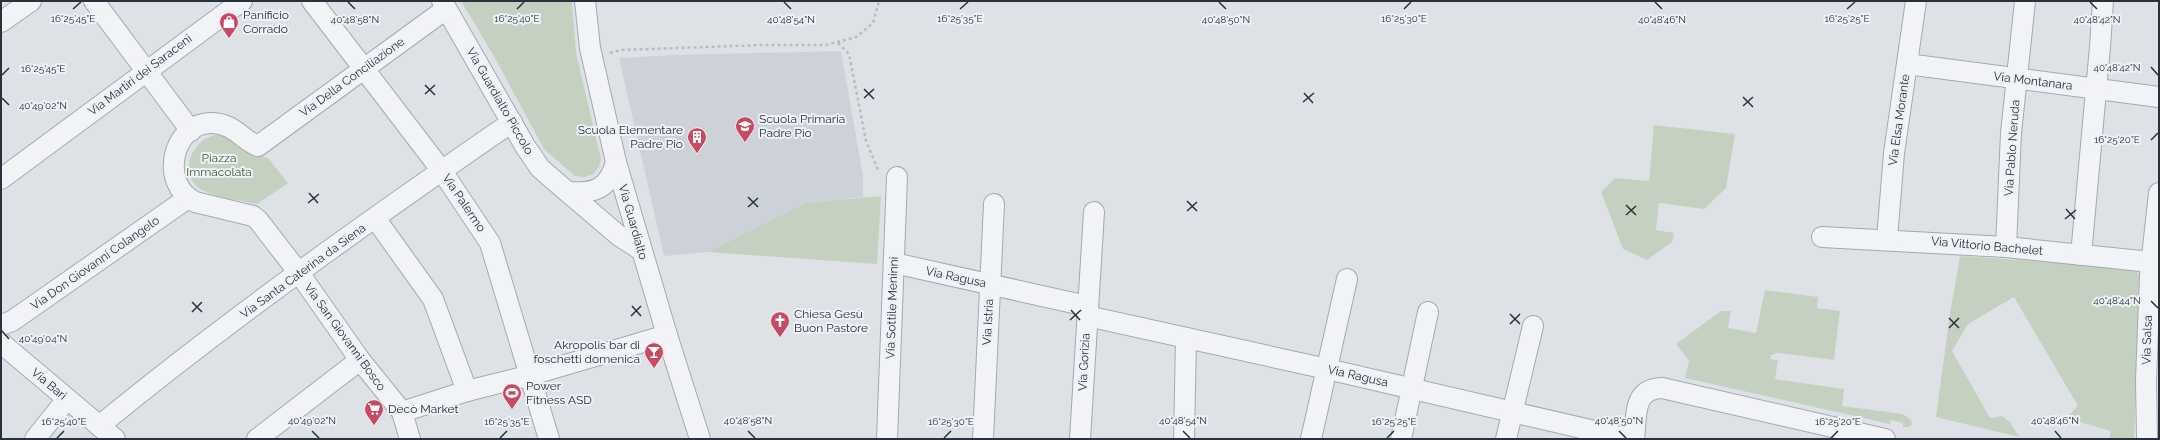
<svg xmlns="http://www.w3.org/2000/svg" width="2160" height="440" font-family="Raleway,sans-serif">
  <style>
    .built { fill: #cdd2d9 }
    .green { fill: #c5d1c0 }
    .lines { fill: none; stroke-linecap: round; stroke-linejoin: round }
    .minor-casing { stroke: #a4a9b1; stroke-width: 22 }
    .path { stroke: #b9bdc2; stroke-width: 2.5; stroke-dasharray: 3 3; stroke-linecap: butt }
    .minor { stroke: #f1f3f6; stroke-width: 20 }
    .ticks { fill: none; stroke: #28313d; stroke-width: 1.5 }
    .labels { text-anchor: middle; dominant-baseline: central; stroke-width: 4; stroke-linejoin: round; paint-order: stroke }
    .poi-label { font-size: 12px; fill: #28313d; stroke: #eef1f5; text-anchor: start }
    .street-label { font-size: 12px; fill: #28313d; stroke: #eef1f5 }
    .park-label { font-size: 12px; fill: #3f5836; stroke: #eef1f5 }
    .ticks-label { font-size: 10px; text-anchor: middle; fill: #28313d; stroke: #eef1f5; stroke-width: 4; stroke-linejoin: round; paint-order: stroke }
  </style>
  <rect width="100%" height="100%" fill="#dee2e7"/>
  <!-- built -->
  <polygon class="built" points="841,51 863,176 863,197 805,203 708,252 664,256 619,58 674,55"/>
  <!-- green -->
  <g class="green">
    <polygon points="461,1 572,1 576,53 601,159 599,167 593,174 585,177 575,176 544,149 495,58"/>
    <polygon points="1654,125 1735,134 1726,188 1704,209 1659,203 1656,230 1674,233 1672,242 1647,260 1623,249 1601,192 1615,178 1649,181"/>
    <path d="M217,135L225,136L239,144L246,152L268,158L288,183L257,204C239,200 218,198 202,190C177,176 191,138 217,135Z"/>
    <polygon points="881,196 877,264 708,252 805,203"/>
    <polygon points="1960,256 2135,268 2139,275 2134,439 2109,439 2111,431 2066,418 2078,406 2014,297 1968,324 1952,351 1990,418 2002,416 2010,422 2019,437 1936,417 1950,314"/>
    <polygon points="1765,290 1818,297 1817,308 1840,311 1834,360 1777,353 1771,355 1770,359 1778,360 1775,379 1844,389 1842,406 1903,414 1911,420 1912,424 1909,427 1903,427 1903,423 1891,420 1890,424 1685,378 1689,361 1676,344 1721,311 1731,311 1728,328 1756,333"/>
  </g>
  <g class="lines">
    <defs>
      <g id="minor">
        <polyline points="94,1 191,131"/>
        <polyline points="312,1 442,171 490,243 549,439"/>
        <polyline points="442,1 525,146 540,168 549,176 618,235 641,250"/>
        <polyline points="585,1 590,48 616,162 667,335 700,439"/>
        <polyline points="1,22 31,1"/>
        <polyline points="1907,64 2159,97"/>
        <polyline points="1,179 242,1"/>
        <path d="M568,192C594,194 609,189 616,162"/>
        <polyline points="375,218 433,299 467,391"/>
        <polyline points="1822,237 2006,247 2151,262"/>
        <polyline points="1887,239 1894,153 1916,1"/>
        <polyline points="2006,247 2011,133 2025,1"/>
        <polyline points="2081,255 2100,47 2103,1"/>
        <polyline points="894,263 1087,306"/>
        <polyline points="1087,316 1327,369 1629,439"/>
        <polyline points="1,325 12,321 188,198"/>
        <polyline points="1,343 115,439"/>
        <polyline points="402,412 467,391 531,375 667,335"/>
        <path d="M99,426C231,318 371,219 512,122"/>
        <polyline points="35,439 67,399"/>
        <polyline points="257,439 360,360"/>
        <path d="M410,439L402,412L360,360L299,273L258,220L253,216L195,202C158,183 173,122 212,123C236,124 241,140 258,146L446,9"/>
        <polyline points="887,439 897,177"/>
        <polyline points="983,439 994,204"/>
        <polyline points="1080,439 1094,212"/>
        <polyline points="1184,439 1186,338"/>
        <polyline points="1311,439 1347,279"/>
        <polyline points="1401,439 1428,312"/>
        <polyline points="1506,439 1533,326"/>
        <path d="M1634,439C1637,416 1632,389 1662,388L1885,439"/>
        <polyline points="2147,439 2146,381 2150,275 2159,193"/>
      </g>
    </defs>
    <!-- minor casing -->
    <use href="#minor" class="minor-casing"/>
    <!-- path -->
    <g class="path">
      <polyline points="838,43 849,54 866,141 879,172"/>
      <polyline points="610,53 621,50 763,45 826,45 856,37 873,23 879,1"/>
    </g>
    <!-- minor -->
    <use href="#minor" class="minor"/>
  </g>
  <!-- ticks -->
  <path class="ticks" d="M348,2L355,9M784,2L791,9M1219,2L1226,9M1655,2L1662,9M2090,2L2097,9M73,9L81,2M517,9L524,2M960,9L968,2M1404,9L1411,2M1847,9L1855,2M2151,67L2158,75M2,75L9,68M425,85L435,95M864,89L874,99M1304,93L1313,103M425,94L435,85M1743,97L1753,107M2,98L9,105M864,98L874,89M1303,102L1314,93M1743,106L1753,97M2151,140L2158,133M309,193L318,203M748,197L758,207M1187,201L1197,211M308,203L319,194M1626,205L1636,215M748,207L758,198M2066,209L2075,219M1187,211L1197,202M1626,215L1636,206M2065,219L2076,210M2151,301L2158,308M192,302L202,312M632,306L641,316M1071,310L1080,320M192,312L202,302M1510,314L1520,324M631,316L641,306M1949,318L1959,328M1070,320L1081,310M1510,324L1520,314M1949,328L1959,318M2,331L9,339M312,431L319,438M748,431L755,438M1183,431L1190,438M1619,431L1626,438M2055,431L2061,438M57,438L64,431M500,438L507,431M944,438L951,431M1387,438L1394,431M1831,438L1838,431"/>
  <!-- icons -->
  <defs>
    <symbol id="shop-pin" viewBox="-11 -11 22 30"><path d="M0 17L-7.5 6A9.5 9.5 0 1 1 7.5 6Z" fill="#c74962" stroke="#eef1f5"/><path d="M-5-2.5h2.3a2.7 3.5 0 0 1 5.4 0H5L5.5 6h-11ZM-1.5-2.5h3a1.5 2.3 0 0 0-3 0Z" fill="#fff"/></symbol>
    <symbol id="school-pin" viewBox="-11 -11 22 30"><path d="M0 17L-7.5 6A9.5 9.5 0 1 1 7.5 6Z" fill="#c74962" stroke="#eef1f5"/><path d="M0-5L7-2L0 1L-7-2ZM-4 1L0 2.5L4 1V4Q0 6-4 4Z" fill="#fff"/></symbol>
    <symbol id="building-pin" viewBox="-11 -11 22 30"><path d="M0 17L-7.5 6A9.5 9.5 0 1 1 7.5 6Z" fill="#c74962" stroke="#eef1f5"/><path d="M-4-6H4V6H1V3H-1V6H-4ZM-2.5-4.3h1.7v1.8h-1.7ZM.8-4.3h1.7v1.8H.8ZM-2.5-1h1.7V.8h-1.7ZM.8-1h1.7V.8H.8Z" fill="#fff"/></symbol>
    <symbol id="church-pin" viewBox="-11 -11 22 30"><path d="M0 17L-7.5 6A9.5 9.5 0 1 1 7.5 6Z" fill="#c74962" stroke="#eef1f5"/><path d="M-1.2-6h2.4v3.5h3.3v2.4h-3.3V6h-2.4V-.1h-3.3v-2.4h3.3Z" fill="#fff"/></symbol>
    <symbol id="bar-pin" viewBox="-11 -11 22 30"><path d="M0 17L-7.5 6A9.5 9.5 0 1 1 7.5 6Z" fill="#c74962" stroke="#eef1f5"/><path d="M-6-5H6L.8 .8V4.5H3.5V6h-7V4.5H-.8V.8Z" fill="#fff"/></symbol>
    <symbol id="stadium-pin" viewBox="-11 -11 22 30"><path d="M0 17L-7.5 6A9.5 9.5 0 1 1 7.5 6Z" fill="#c74962" stroke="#eef1f5"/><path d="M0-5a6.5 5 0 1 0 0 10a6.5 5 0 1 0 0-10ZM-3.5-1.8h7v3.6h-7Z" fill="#fff"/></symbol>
    <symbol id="supermarket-pin" viewBox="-11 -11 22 30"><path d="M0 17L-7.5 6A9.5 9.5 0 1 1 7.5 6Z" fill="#c74962" stroke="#eef1f5"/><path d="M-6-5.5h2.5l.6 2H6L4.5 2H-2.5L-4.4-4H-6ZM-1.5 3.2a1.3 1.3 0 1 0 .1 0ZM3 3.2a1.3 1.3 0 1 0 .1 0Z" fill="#fff"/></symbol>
  </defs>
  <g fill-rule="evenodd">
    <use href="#shop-pin" x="218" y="11" width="22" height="30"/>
    <use href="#school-pin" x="734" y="115" width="22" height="30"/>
    <use href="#building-pin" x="686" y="126" width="22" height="30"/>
    <use href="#church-pin" x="769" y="310" width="22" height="30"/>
    <use href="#bar-pin" x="643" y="341" width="22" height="30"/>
    <use href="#stadium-pin" x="501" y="382" width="22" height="30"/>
    <use href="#supermarket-pin" x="363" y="398" width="22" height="30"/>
  </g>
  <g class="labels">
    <!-- poi labels -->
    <g class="poi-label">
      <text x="243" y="15">Panificio<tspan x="243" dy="14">Corrado</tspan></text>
      <text x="759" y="119">Scuola Primaria<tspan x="759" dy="14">Padre Pio</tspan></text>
      <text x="683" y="130" text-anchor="end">Scuola Elementare<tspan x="683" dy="14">Padre Pio</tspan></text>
      <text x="794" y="314">Chiesa Gesù<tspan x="794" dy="14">Buon Pastore</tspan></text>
      <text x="640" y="345" text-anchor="end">Akropolis bar di<tspan x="640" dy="14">foschetti domenica</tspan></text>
      <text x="526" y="386">Power<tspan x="526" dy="14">Fitness ASD</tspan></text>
      <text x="388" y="409">Decò Market</text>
    </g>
    <!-- street labels -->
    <g class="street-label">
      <text transform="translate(140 75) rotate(-37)">Via Martiri dei Saraceni</text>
      <text transform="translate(352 77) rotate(-36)">Via Della Conciliazione</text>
      <text transform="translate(2033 81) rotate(7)">Via Montanara</text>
      <text transform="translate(500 101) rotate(60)">Via Guardialto Piccolo</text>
      <text transform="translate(1899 120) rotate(-82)">Via Elsa Morante</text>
      <text transform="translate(2012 148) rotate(-86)">Via Pablo Neruda</text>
      <text transform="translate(464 203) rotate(56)">Via Palermo</text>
      <text transform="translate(633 222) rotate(74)">Via Guardialto</text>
      <text transform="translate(1987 246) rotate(5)">Via Vittorio Bachelet</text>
      <text transform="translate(95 263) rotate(-35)">Via Don Giovanni Colangelo</text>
      <text transform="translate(303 271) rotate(-36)">Via Santa Caterina da Siena</text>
      <text transform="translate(956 277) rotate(12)">Via Ragusa</text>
      <text transform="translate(892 308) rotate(-88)">Via Sottile Meninni</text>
      <text transform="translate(988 322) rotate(-87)">Via Istria</text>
      <text transform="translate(345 337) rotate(54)">Via San Giovanni Bosco</text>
      <text transform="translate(2147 340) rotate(-88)">Via Salsa</text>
      <text transform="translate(1084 362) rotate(-87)">Via Gorizia</text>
      <text transform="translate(1358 376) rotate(13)">Via Ragusa</text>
      <text transform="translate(49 384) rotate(40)">Via Bari</text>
    </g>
    <!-- park labels -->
    <g class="park-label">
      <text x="219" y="158">Piazza<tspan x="219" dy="14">Immacolata</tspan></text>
    </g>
  </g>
  <g class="ticks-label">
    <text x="73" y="22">16°25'45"E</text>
    <text x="517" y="22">16°25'40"E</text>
    <text x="960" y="22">16°25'35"E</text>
    <text x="1404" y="22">16°25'30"E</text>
    <text x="1847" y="22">16°25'25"E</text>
    <text x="2097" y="23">40°48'42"N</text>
    <text x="355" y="23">40°48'58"N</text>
    <text x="791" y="23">40°48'54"N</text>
    <text x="1226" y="23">40°48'50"N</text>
    <text x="1662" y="23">40°48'46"N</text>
    <text x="2117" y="71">40°48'42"N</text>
    <text x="43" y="72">16°25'45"E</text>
    <text x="43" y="109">40°49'02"N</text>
    <text x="2117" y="143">16°25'20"E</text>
    <text x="2117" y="304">40°48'44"N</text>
    <text x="43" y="342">40°49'04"N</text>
    <text x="312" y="424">40°49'02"N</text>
    <text x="748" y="424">40°48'58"N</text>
    <text x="1183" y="424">40°48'54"N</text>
    <text x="1619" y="424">40°48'50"N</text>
    <text x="2055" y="424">40°48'46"N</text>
    <text x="64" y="425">16°25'40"E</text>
    <text x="507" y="425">16°25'35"E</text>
    <text x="951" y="425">16°25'30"E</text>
    <text x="1394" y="425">16°25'25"E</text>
    <text x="1838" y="425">16°25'20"E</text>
  </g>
  <!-- border -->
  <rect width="2160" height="440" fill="none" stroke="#28313d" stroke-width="4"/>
</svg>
